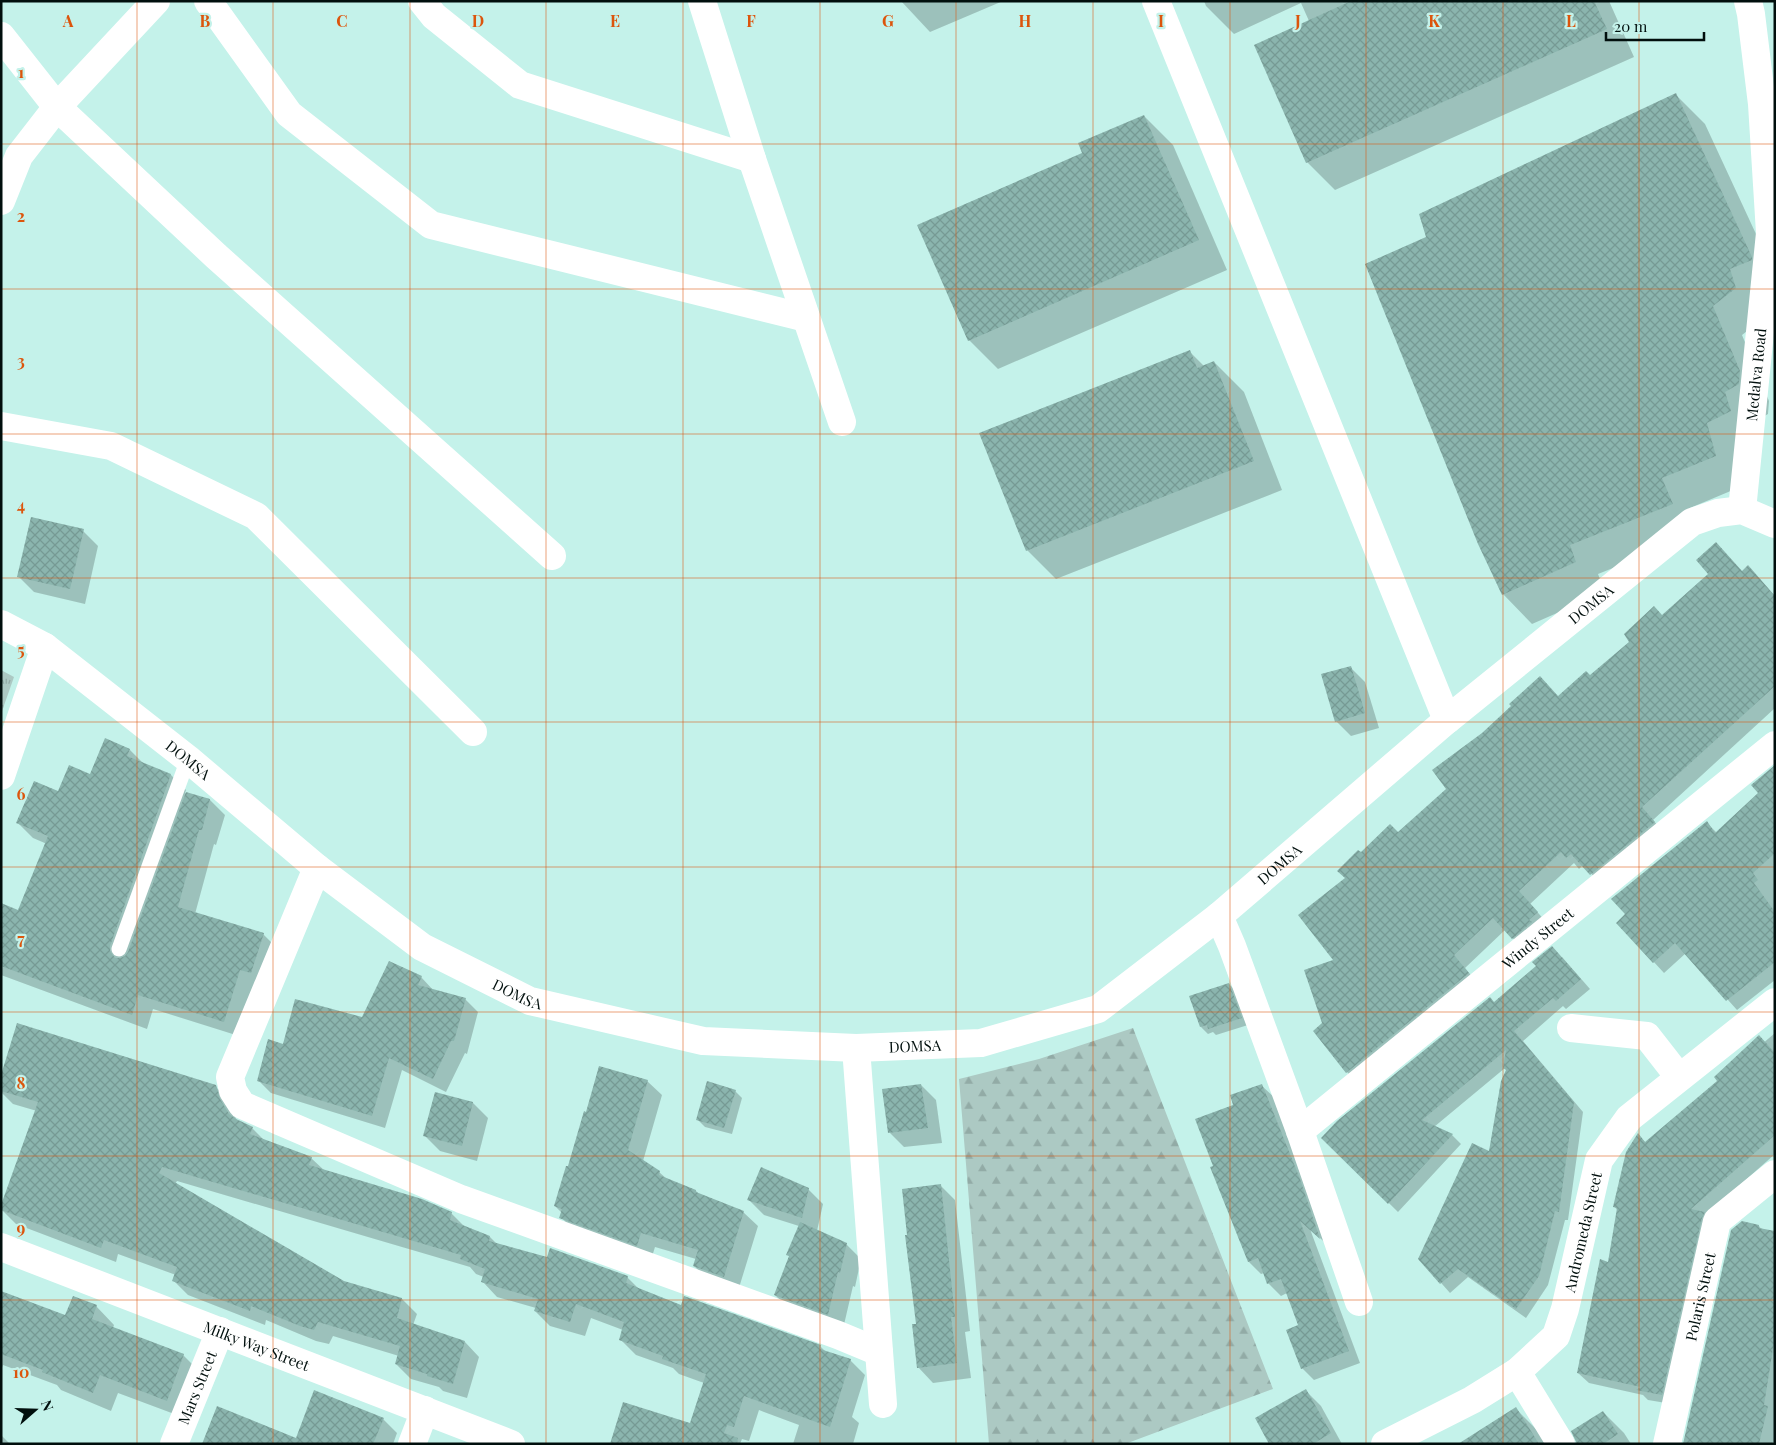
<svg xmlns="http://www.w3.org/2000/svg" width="1776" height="1445" font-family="'Playfair Display',serif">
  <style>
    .grass { fill: url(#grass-tufts) }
    .forest { fill: url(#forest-firs) }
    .shadow { fill: #0003 }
    .building { fill: url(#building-cross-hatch) }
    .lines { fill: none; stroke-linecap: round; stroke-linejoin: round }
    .lane { stroke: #fff; stroke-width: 15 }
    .street { stroke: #fff; stroke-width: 28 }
    .secondary { stroke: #fff; stroke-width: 28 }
    .grid { fill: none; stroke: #dc550c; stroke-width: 1; stroke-opacity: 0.55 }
    .labels { text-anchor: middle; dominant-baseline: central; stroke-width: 4.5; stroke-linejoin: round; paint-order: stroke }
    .street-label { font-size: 15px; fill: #010f0d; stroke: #c4f2ea }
    .grid-label { font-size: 16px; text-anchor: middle; font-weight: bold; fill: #dc550c; stroke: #c4f2ea; stroke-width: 4.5; stroke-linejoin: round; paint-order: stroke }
  </style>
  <defs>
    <pattern id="grass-tufts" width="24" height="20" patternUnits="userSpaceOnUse" patternTransform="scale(1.25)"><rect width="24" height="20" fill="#acc9c3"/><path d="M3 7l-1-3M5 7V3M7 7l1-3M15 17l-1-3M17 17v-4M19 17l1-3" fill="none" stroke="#92aba6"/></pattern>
    <pattern id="forest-firs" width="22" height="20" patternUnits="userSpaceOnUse" patternTransform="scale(1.25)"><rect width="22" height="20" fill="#acc9c3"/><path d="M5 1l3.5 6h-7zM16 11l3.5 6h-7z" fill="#92aba6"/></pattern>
    <pattern id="building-cross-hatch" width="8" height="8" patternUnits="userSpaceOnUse" patternTransform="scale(1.25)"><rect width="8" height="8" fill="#8bb5ae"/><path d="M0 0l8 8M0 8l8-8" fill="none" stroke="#769a94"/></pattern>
  </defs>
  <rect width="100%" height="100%" fill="#c4f2ea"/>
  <!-- grass -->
  <polygon class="grass" points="1,670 14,677 1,714"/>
  <!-- forest -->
  <polygon class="forest" points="1133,1028 1273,1389 1125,1444 989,1444 959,1079 1039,1059"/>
  <!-- shadow -->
  <g class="shadow">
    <polygon points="901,1 1003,1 930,32"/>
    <polygon points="1204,1 1609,1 1634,57 1335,190 1307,162 1309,21 1301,3 1234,34 1206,6"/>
    <polygon points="1676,95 1705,124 1775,275 1760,321 1742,335 1769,401 1768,414 1754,422 1745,485 1690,508 1701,533 1598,574 1605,592 1532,624 1503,594 1427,238"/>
    <polygon points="1144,116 1173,145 1227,270 998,369 969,340 1084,153"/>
    <polygon points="1190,352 1204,366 1214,362 1244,392 1282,490 1056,579 1027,550"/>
    <polygon points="83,531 98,546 85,604 34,592 19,577"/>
    <polygon points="1716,543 1742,572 1775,612 1775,708 1653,820 1666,835 1603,886 1583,865 1579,869 1574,863 1530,904 1549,925 1524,950 1505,930 1465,968 1480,986 1359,1084 1347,1072 1315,1031 1324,1024 1335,961 1347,879 1361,854 1398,834 1558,697 1590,676 1662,616 1710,574"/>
    <polygon points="1350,667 1365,682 1379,728 1351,736 1336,721"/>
    <polygon points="130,750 145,765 171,775 186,790 185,793 210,800 225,815 216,845 214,844 195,914 263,934 278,949 239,1036 153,1009 147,1029 1,975 1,912 19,911 47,844 33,838 18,823 59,793 91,775"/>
    <polygon points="1775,767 1775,980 1737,1010 1686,953 1664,973 1618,923 1706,822 1717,833 1760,793"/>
    <polygon points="1562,957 1590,989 1566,1009 1563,1006 1523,1041 1583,1112 1568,1220 1565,1220 1548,1285 1526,1318 1468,1277 1450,1293 1420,1259 1490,1153 1507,1070 1505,1068 1434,1127 1452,1135 1461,1144 1398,1212 1323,1138 1494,1003"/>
    <polygon points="421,977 434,991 465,999 478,1012 467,1054 465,1053 446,1092 402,1070 385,1128 271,1093 258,1080 283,1045 362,1019"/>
    <polygon points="1229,984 1236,991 1248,1025 1216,1035 1213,1032 1208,1034 1201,1027 1191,997"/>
    <polygon points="1775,1033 1775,1154 1706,1215 1672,1404 1648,1400 1643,1395 1589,1383 1578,1373 1609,1263 1618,1211 1614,1206 1638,1135 1646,1143"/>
    <polygon points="1,1080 215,1086 230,1101 234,1115 238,1122 252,1128 265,1141 311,1158 325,1171 451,1213 465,1227 490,1237 497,1244 548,1259 627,1277 640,1290 682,1307 820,1346 826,1352 850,1360 865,1375 852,1417 859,1423 853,1444 793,1444 799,1425 759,1410 749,1441 742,1439 740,1444 617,1444 691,1424 704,1383 679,1374 673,1368 636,1355 621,1340 623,1330 591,1318 585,1336 550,1326 535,1311 536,1308 497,1297 483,1282 484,1277 476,1274 470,1267 177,1181 175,1184 343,1282 402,1299 417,1314 413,1325 465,1342 479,1357 467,1398 443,1391 439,1387 411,1379 396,1364 399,1356 333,1336 329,1344 316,1341 266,1320 265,1325 188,1295 173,1280 176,1275 118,1254 116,1262 16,1224 1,1209 37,1111 13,1104 1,1092"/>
    <polygon points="647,1081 662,1095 643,1161 659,1172 668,1180 696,1191 700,1195 743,1212 758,1226 738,1291 709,1280 694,1266 696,1259 655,1247 651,1260 575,1232 561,1217 562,1213 555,1206 587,1113"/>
    <polygon points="921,1085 936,1100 942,1143 904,1147 889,1132"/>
    <polygon points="1262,1086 1275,1098 1331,1248 1310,1229 1360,1363 1314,1380 1302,1368 1299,1326 1287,1293 1281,1296 1268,1283 1264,1273 1261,1274 1249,1262 1214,1166 1235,1105"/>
    <polygon points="735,1091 742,1098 732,1134 705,1127 698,1120"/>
    <polygon points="473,1103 488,1118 477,1161 440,1151 425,1136"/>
    <polygon points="940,1185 955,1200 970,1331 965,1332 971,1378 933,1383 918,1367 917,1325"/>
    <polygon points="808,1189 823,1204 817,1231 846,1244 861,1259 855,1287 853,1286 843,1329 790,1310 775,1295 790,1257 788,1255 799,1226 764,1215 749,1200"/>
    <polygon points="1759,1226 1762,1230 1775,1233 1775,1441 1771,1444 1685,1444"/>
    <polygon points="1,1292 66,1316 96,1306 114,1325 113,1328 183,1355 201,1373 185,1418 118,1393 111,1411 61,1390 57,1385 3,1365 1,1370"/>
    <polygon points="1306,1391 1321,1406 1342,1444 1271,1444"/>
    <polygon points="1516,1409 1537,1430 1546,1444 1461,1444"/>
    <polygon points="1603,1412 1624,1433 1631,1444 1578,1444"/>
    <polygon points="383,1419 397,1433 393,1444 204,1444 296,1440"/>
    <polygon points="1,1435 10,1444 1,1444"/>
  </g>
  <!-- building -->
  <g class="building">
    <polygon points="1351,1 1594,1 1607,29 1306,163 1254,45"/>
    <polygon points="1676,93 1752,257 1752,260 1730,269 1736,288 1713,306 1740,371 1739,384 1725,392 1731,411 1707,423 1716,456 1662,478 1673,504 1570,545 1576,562 1502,595 1478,544 1365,264 1426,237 1419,214"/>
    <polygon points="1144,115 1199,240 968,341 917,225 1082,153 1078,143"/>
    <polygon points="1190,350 1197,368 1214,361 1254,461 1026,551 979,433"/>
    <polygon points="31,517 84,529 70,589 17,577"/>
    <polygon points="1716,542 1742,571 1748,565 1775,596 1775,686 1642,807 1655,822 1590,875 1571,854 1566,858 1561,852 1519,891 1538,912 1529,920 1532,922 1512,939 1493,918 1454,955 1469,973 1346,1073 1313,1031 1322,1023 1304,970 1333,960 1298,915 1345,878 1337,871 1358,850 1361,852 1390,824 1398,832 1446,789 1432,770 1482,733 1511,706 1509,704 1540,676 1558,696 1586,671 1590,675 1629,642 1624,634 1654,606 1662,615 1708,574 1696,560"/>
    <polygon points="1351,666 1365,713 1335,722 1321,674"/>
    <polygon points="105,738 130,749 127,756 171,774 110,946 110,951 115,958 120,958 125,956 128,952 186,792 210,799 202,830 199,830 178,907 264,933 251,973 240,970 224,1022 138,995 132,1015 1,966 1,903 18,910 48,836 16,823 34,781 58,791 69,765 90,774"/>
    <polygon points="1775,765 1775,853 1753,873 1758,880 1754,883 1775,912 1775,962 1726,1001 1675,943 1653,963 1616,923 1625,914 1611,899 1707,821 1715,833 1758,793 1751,785"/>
    <polygon points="1552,946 1581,979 1556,1001 1553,998 1514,1031 1574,1102 1559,1212 1555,1211 1539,1276 1516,1309 1458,1269 1440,1284 1418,1259 1472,1143 1489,1151 1501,1081 1506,1070 1503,1068 1506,1050 1422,1120 1453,1134 1388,1204 1321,1138 1337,1121 1490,997 1494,1002 1536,966 1532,962"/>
    <polygon points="389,961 422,976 418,985 466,998 454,1041 451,1041 433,1079 389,1058 372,1116 257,1081 268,1039 283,1044 295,999 362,1017"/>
    <polygon points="1229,983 1242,1018 1208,1029 1207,1025 1200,1027 1189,996"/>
    <polygon points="17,1023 216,1085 220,1099 229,1114 236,1119 253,1127 250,1134 312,1157 309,1165 422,1199 452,1212 450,1220 490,1236 489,1241 547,1257 550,1248 628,1276 626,1283 681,1305 684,1296 821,1345 820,1349 851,1359 830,1427 744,1396 734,1427 727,1425 724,1433 738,1438 737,1444 610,1444 623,1402 690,1423 706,1374 662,1359 663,1356 619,1340 624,1322 576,1304 570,1322 534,1311 538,1299 481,1282 485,1269 460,1259 461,1255 162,1167 159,1173 344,1281 402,1298 397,1318 465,1341 453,1384 427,1376 427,1374 395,1364 400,1346 318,1322 314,1330 300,1326 251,1306 250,1311 172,1281 177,1267 104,1240 101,1248 1,1210 1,1205 38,1102 1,1091 1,1075"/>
    <polygon points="1759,1035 1775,1053 1775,1135 1691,1209 1705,1212 1702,1218 1662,1395 1636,1390 1641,1387 1577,1373 1600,1259 1608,1262 1617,1208 1613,1207 1626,1152 1638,1133 1645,1142 1717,1081 1714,1077"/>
    <polygon points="599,1066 648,1080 628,1150 660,1171 659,1175 696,1190 696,1192 744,1211 724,1277 693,1266 698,1250 641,1233 637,1246 559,1218 562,1209 554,1206 566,1166 568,1166 584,1111 586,1112"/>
    <polygon points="707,1081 736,1090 724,1128 696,1120"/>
    <polygon points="921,1084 928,1128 888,1133 882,1089"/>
    <polygon points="1262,1084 1300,1179 1320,1239 1300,1221 1349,1351 1301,1369 1286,1330 1298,1325 1281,1279 1267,1284 1258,1258 1248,1262 1210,1167 1213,1166 1195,1119 1233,1105 1230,1095"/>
    <polygon points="435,1092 473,1102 462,1146 423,1136"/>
    <polygon points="761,1167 809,1188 802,1218 747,1200"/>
    <polygon points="941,1184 955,1317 951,1317 957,1363 917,1368 912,1324 916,1324 905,1235 907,1235 902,1189"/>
    <polygon points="1742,1221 1759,1225 1759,1228 1775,1231 1775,1336 1764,1405 1768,1406 1759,1444 1683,1444 1731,1230"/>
    <polygon points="800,1222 847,1243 840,1273 838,1272 828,1315 774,1295 789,1256 786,1255"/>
    <polygon points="1,1291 65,1315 73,1296 97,1305 92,1319 184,1354 167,1401 100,1375 93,1393 42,1372 43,1370 1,1354"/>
    <polygon points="1306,1389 1331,1433 1313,1444 1269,1444 1255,1418"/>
    <polygon points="314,1390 384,1418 373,1444 202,1444 217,1406 296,1438"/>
    <polygon points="1516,1407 1539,1444 1458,1444"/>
    <polygon points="1603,1411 1618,1434 1603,1444 1577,1444 1571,1431"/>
  </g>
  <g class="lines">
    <!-- lane -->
    <polyline class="lane" points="119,949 188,759"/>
    <!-- street -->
    <g class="street">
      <polyline points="208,1 289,114 431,225 806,318"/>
      <polyline points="422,1 434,16 520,85 752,159"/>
      <polyline points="702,1 752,159 842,422"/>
      <polyline points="1156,1 1447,720"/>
      <polyline points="1,36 57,107 216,256 552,556"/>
      <polyline points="1,201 19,156 57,107 156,1"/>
      <polyline points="1,426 111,446 256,516 473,732"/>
      <polyline points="1,776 45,647"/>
      <polyline points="317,868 230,1077 233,1091 242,1105 461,1199 838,1335 879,1352"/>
      <polyline points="1219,916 1232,946 1300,1131 1359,1302"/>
      <polyline points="1571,1028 1647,1036 1679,1077"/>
      <polyline points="856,1048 883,1404"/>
      <path id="s1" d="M1300,1131L1775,745"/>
      <path id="s2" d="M1,1247L511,1444"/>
      <polyline points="1517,1372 1561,1444"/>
      <path id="s3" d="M174,1444L220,1331"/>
      <polyline points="412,1444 425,1410"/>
      <path id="s4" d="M1385,1444L1472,1400L1517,1372L1556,1336L1565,1309L1599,1160L1629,1118L1775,1002"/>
      <path id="s5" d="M1667,1444L1717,1221L1775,1174"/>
    </g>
    <!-- secondary -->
    <g class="secondary">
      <path id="s6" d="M1742,510L1770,233L1762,104L1751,14L1748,1"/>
      <path id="s7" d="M1,624L45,647L188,759L317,868L422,947L530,1001L703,1041L856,1048L981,1043L1098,1009L1219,916L1447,720L1692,522L1718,513L1742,510L1775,524"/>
    </g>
  </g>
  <!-- grid -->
  <path class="grid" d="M137,1V1444M273,1V1444M410,1V1444M546,1V1444M683,1V1444M820,1V1444M956,1V1444M1093,1V1444M1230,1V1444M1366,1V1444M1503,1V1444M1639,1V1444M1,144H1775M1,289H1775M1,434H1775M1,578H1775M1,722H1775M1,867H1775M1,1012H1775M1,1156H1775M1,1300H1775"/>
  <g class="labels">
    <!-- street labels -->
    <g class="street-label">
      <text stroke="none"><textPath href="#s6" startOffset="136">Medalva Road</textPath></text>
      <text stroke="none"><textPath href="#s7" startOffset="1868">DOMSA</textPath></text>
      <text stroke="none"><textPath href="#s7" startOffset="232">DOMSA</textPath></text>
      <text stroke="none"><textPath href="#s7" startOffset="1462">DOMSA</textPath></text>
      <text stroke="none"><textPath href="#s1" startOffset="306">Windy Street</textPath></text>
      <text stroke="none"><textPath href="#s7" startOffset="638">DOMSA</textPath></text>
      <text stroke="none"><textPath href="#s7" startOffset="1042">DOMSA</textPath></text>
      <text stroke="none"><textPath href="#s4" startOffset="311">Andromeda Street</textPath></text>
      <text stroke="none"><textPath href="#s5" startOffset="151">Polaris Street</textPath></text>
      <text stroke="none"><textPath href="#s2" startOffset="274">Milky Way Street</textPath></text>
      <text stroke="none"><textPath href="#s3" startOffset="61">Mars Street</textPath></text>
    </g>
  </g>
  <g class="grid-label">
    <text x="68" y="27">A</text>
    <text x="205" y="27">B</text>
    <text x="342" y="27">C</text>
    <text x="478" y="27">D</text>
    <text x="615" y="27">E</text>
    <text x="751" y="27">F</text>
    <text x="888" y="27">G</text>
    <text x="1025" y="27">H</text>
    <text x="1161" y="27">I</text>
    <text x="1298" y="27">J</text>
    <text x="1434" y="27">K</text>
    <text x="1571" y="27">L</text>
    <text x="21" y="78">1</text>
    <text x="21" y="222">2</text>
    <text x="21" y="367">3</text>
    <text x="21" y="511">4</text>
    <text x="21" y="656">5</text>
    <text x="21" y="800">6</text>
    <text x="21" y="945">7</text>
    <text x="21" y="1089">8</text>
    <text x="21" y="1234">9</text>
    <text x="21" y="1378">10</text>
  </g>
  <!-- border -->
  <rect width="1776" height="1445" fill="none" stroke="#010f0d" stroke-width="5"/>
  <!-- north arrow -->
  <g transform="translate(35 1410) rotate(70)" stroke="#c4f2ea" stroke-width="4" paint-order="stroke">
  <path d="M0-4L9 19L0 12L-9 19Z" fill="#010f0d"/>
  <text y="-8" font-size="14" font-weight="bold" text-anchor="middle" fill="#010f0d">N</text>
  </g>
  <!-- scale -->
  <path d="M1606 32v8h98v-8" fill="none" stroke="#010f0d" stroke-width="2.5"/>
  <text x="1614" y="32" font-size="15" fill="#010f0d" stroke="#c4f2ea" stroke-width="4" paint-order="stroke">20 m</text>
</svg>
